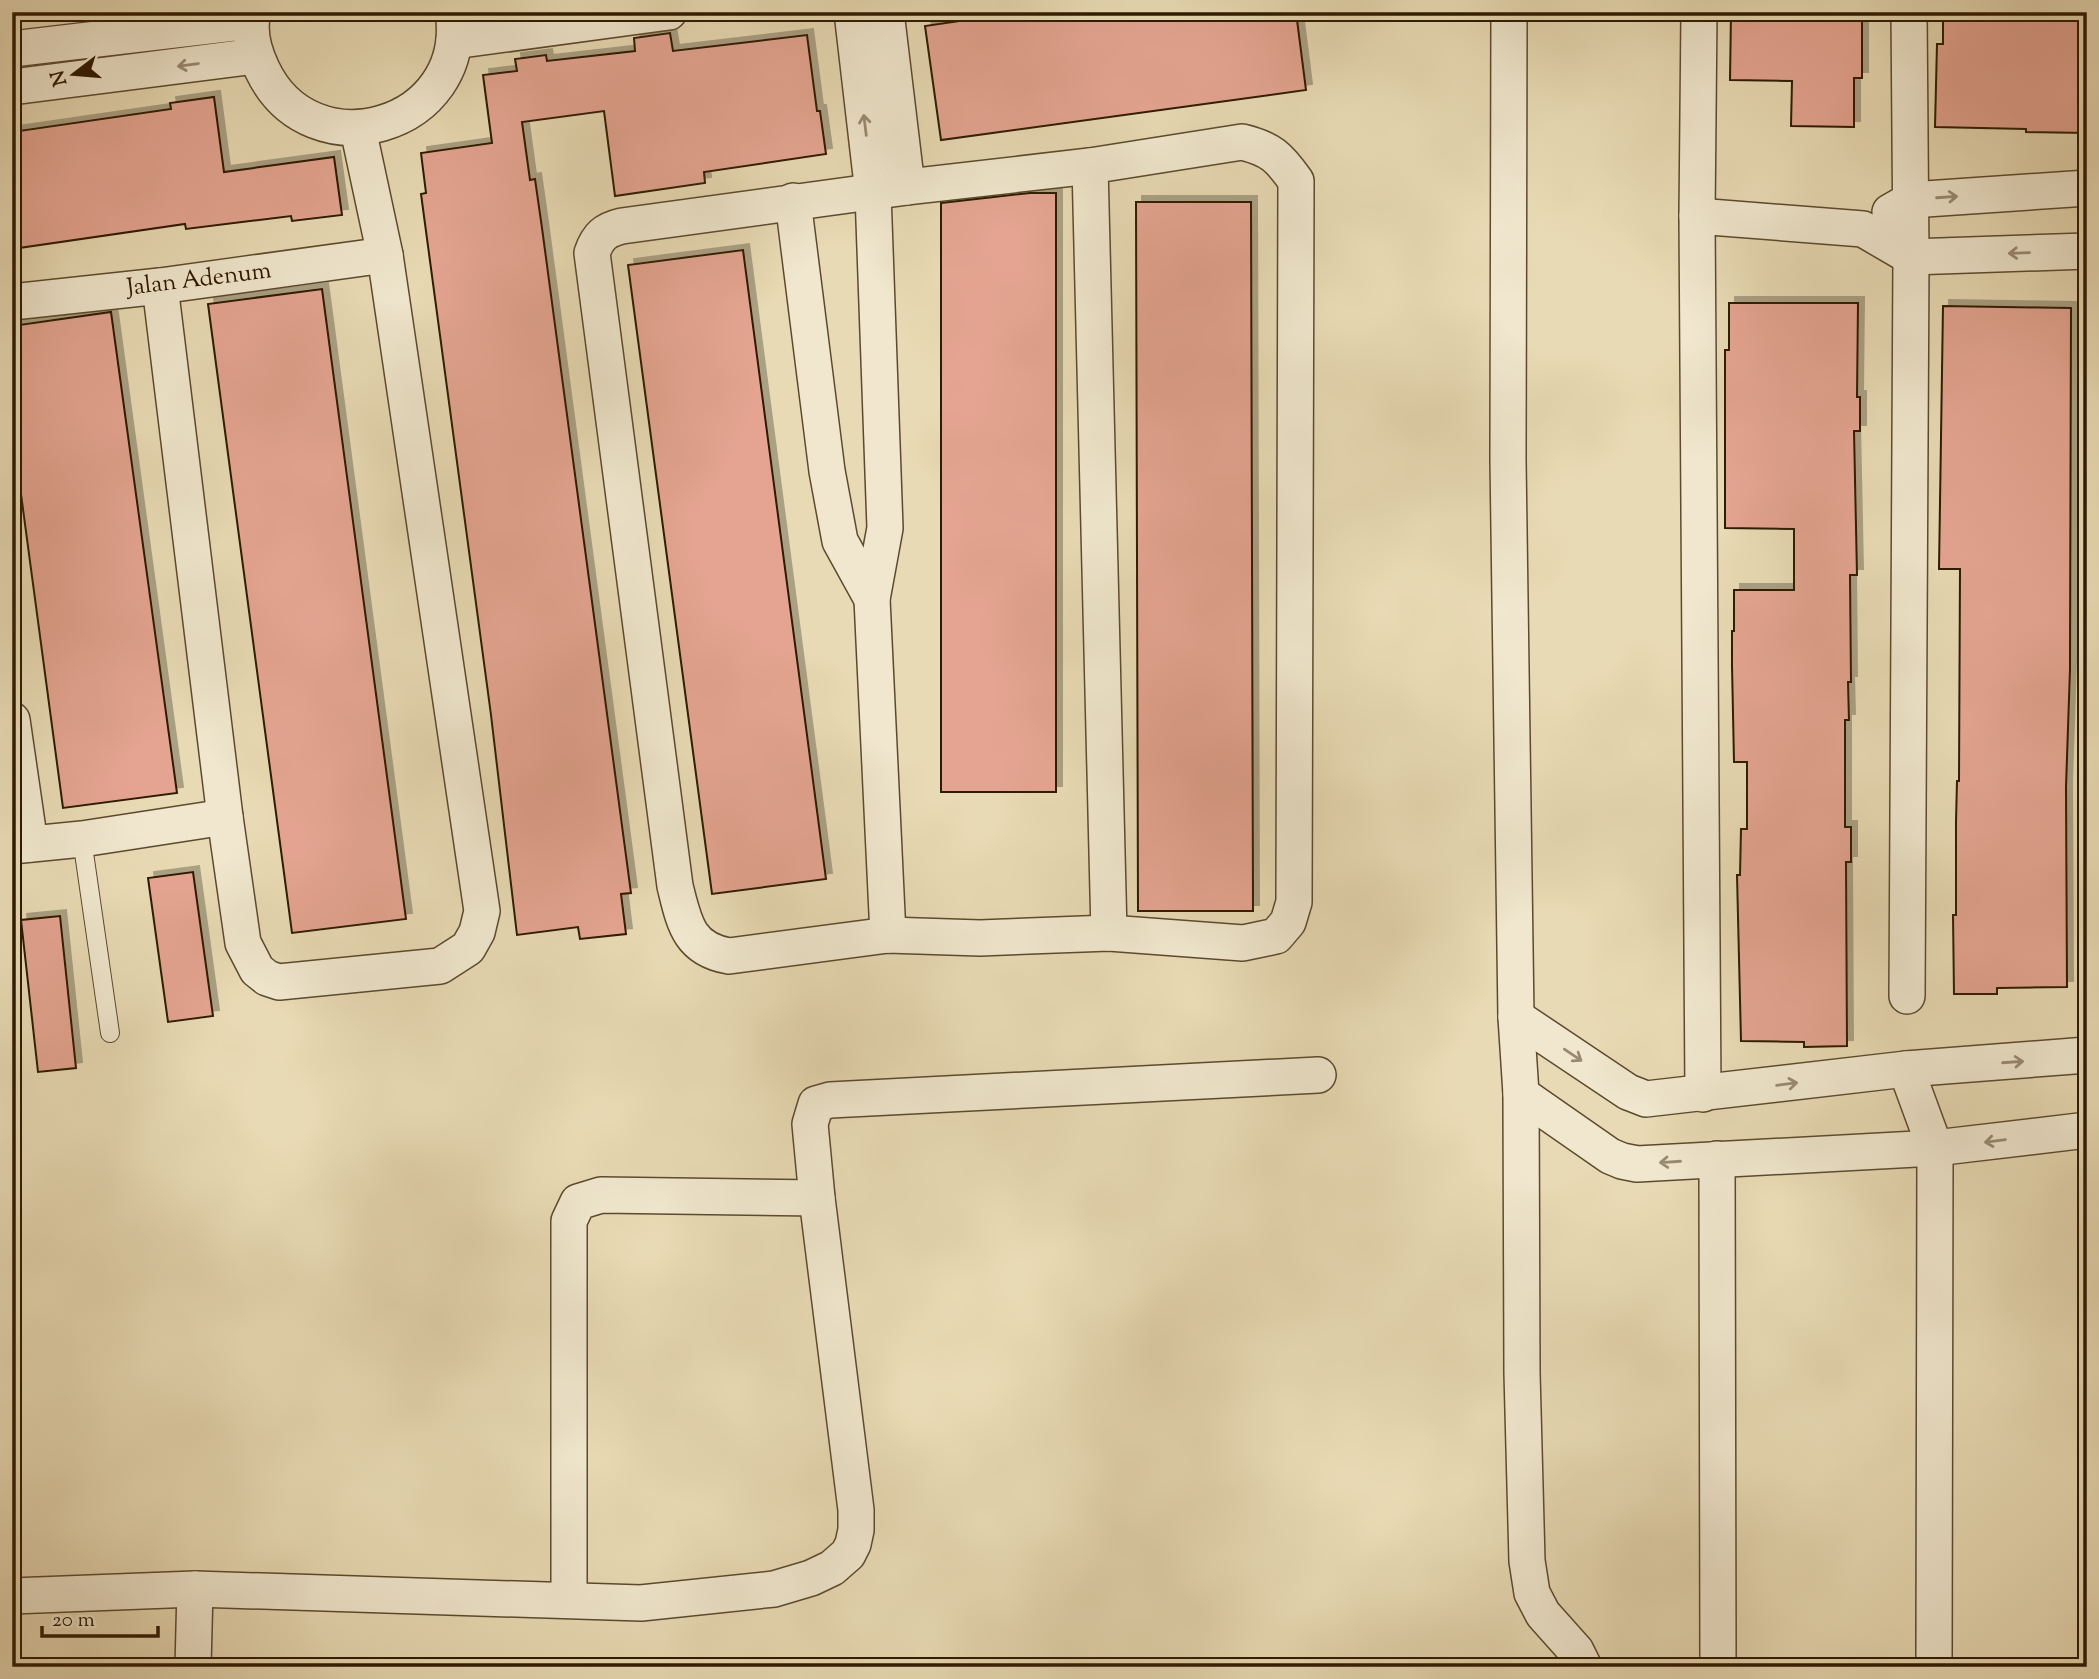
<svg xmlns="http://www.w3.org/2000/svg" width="2099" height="1679" font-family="'Sorts Mill Goudy',serif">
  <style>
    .building { fill: #e4a491; stroke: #2e1a01; stroke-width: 2; filter: url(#shadow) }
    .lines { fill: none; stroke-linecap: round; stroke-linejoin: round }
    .service-casing { stroke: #5c4a2e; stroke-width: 20 }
    .minor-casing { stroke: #5c4a2e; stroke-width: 38 }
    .service { stroke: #f0e7ce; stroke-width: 18 }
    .minor { stroke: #f0e7ce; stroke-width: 35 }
    .oneway { stroke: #998b72 }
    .labels { text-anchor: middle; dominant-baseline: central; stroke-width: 5; stroke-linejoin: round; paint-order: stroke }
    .street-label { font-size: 24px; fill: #2e1a01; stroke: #f0e7ce }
  </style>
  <defs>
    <filter id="shadow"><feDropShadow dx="6" dy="-6" stdDeviation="0" flood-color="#0004"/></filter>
  </defs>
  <rect width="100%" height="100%" fill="#e8dab4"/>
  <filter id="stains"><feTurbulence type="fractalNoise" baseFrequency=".00286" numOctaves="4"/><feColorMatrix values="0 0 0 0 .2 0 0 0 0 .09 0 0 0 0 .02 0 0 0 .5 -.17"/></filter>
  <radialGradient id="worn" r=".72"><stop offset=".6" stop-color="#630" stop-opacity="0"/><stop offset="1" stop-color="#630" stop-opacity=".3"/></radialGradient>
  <!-- building -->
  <g class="building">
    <polygon points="1021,12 1296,12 1306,90 941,140 925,26"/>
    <polygon points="1731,12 1862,12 1862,78 1854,78 1854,127 1791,126 1792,81 1730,80"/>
    <polygon points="1943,12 2087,12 2087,133 2026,132 2026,129 1935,127 1937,44 1943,44"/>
    <polygon points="670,33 673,51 807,35 817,111 820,111 826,154 704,172 705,183 615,196 604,111 522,122 530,180 535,179 542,228 631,893 621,894 626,934 580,939 578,927 517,935 491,715 421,194 426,193 421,153 492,143 483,75 517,71 515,59 546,55 547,61 635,51 634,38"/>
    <polygon points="214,97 224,172 334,157 342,215 292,221 291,216 186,229 185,224 12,249 12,132 171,109 170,103"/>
    <polygon points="1030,193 1056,193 1056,792 941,792 941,203"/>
    <polygon points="1136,202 1251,202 1253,911 1138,911"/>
    <polygon points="743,250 826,879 712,894 628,265"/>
    <polygon points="322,289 406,919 292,933 208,304"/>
    <polygon points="1729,303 1858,303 1857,397 1860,397 1860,431 1854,431 1857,575 1850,575 1851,682 1848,682 1849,720 1845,720 1845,827 1851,827 1851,862 1846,862 1847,1046 1804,1047 1804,1042 1741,1041 1737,875 1740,875 1741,829 1747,829 1747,762 1734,762 1732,665 1732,631 1734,631 1734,590 1794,590 1794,529 1725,528 1725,350 1729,350"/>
    <polygon points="1943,306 2071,308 2070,669 2066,787 2067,987 1997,988 1997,994 1954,994 1953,915 1956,915 1956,822 1957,781 1959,781 1960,569 1939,569"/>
    <polygon points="111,312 177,793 63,808 12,427 12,326"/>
    <polygon points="193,872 213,1016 168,1022 148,878"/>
    <polygon points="60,916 76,1068 38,1072 21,920"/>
  </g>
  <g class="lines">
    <defs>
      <polyline id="service" points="82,839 110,1033"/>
      <g id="minor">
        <path d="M253,12C248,31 254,52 262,69C311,174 471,127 453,12"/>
        <polyline points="852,12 873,193 885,528 872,599 888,935"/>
        <polyline points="886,12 907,187"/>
        <polyline points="1509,12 1508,460 1516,1017 1521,1094 1522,1373 1527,1561 1532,1593 1543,1614 1576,1651 1584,1667"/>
        <polyline points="454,41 669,12"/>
        <polyline points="12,49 251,21"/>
        <polyline points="12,87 255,56"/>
        <path d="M1242,142C1271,149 1279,157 1296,181L1294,902L1288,922L1276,936L1243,943L1109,933L980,938L888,935L729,956C688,949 684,922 675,886L592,253C598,236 605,230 622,226L907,187L1090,166Z"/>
        <polyline points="1090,166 1109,933"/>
        <polyline points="793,201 827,471 840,541 872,599"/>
        <polyline points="1890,212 1911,200 2087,188"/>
        <polyline points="1697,216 1699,12"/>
        <polyline points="160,286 225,817 243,943 257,970 267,978 279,982 440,966 468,948 477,932 482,911 385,255 358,129"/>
        <polyline points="12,302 160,286 385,255"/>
        <polyline points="12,720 30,844"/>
        <polyline points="12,846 82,839 225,817"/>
        <polyline points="1907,996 1911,257 1909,12"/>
        <polyline points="1516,1017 1628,1092 1646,1099 1906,1069 2087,1055"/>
        <polyline points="1906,1069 1935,1148 1934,1667"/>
        <polyline points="1521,1094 1610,1156 1622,1161 1637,1164 1935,1148 2087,1130"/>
        <polyline points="1703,1094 1697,216 1863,229 1911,257 2087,251"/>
        <polyline points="1717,1159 1718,1667"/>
        <polyline points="12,1596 195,1589 641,1603 774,1589 811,1578 832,1568 848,1554 853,1544 856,1530 856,1510 817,1198 810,1124 816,1104 830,1100 1318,1075"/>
        <polyline points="569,1600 569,1221 578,1202 601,1195 817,1198"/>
        <polyline points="193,1667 195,1589"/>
      </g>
    </defs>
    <!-- service casing -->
    <use href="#service" class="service-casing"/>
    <!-- minor casing -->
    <use href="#minor" class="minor-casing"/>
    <!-- service -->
    <use href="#service" class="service"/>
    <!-- minor -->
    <use href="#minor" class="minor"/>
  </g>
  <!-- one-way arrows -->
  <defs><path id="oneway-shaft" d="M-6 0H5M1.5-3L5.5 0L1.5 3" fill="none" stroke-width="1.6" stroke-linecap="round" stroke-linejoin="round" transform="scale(1.75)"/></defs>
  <g class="oneway">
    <use href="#oneway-shaft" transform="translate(188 65) rotate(172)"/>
    <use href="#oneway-shaft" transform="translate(865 125) rotate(-97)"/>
    <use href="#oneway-shaft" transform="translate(1947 197) rotate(-4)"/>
    <use href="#oneway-shaft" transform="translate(2019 253) rotate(178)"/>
    <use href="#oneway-shaft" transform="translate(1573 1055) rotate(34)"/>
    <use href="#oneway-shaft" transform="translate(2013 1062) rotate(-4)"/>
    <use href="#oneway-shaft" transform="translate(1787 1084) rotate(-7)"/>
    <use href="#oneway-shaft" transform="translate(1995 1141) rotate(173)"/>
    <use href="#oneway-shaft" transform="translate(1670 1162) rotate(176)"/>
  </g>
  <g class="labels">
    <!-- street labels -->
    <g class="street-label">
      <text transform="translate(199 280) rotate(-7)">Jalan Adenum</text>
    </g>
  </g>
  <!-- margin -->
  <rect width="2099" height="1679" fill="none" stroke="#e8dab4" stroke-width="42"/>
  <rect x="14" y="14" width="2071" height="1651" fill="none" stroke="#2e1a01" stroke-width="3.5"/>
  <rect x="21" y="21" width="2057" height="1637" fill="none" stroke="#2e1a01" stroke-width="2"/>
  <!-- north arrow -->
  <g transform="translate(74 74) rotate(254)" stroke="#f0e7ce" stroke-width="5" paint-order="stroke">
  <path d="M0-5L12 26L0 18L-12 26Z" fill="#2e1a01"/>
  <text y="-10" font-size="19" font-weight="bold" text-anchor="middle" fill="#2e1a01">N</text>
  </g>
  <!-- scale -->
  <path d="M42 1626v10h116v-10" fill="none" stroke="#2e1a01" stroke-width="3.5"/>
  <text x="52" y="1626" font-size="21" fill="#2e1a01" stroke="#f0e7ce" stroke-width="5" paint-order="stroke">20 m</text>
  <rect width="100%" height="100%" filter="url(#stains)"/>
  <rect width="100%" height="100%" fill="url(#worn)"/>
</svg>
